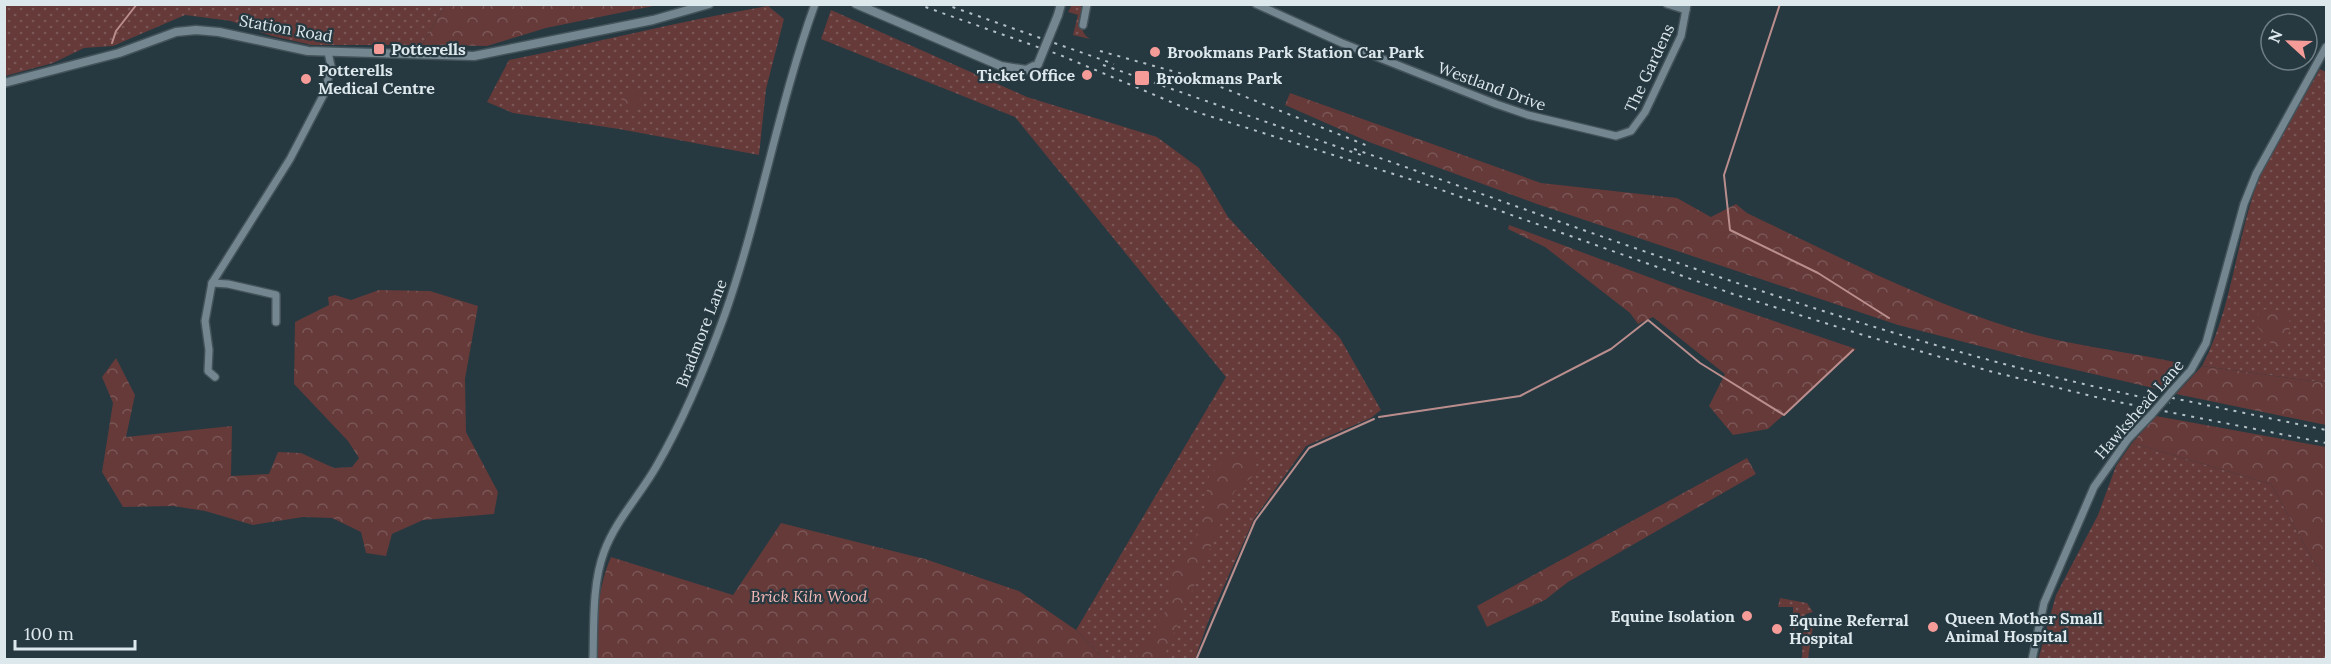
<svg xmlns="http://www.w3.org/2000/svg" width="2331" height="664" font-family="Lora,serif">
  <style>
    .grass { fill: url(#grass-dots) }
    .forest { fill: url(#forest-crowns) }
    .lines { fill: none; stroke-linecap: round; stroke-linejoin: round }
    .stream { stroke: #bb8e8e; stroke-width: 2 }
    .minor-casing { stroke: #44535a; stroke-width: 10 }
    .tertiary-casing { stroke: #44535a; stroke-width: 11 }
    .minor { stroke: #748791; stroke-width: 7 }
    .tertiary { stroke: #748791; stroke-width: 8 }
    .rail { stroke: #b3c0c5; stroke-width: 2; stroke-dasharray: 3 6; stroke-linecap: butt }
    .minor-bridge-casing { stroke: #44535a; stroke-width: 10; stroke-linecap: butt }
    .tertiary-bridge-casing { stroke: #44535a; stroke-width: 11; stroke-linecap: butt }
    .minor-bridge { stroke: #748791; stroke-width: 7 }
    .tertiary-bridge { stroke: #748791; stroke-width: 8 }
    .poi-dot { fill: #f59b98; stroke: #263840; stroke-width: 2 }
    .labels { text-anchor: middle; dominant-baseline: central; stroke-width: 4.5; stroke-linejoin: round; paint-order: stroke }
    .street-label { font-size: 16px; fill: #dde8ed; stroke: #263840 }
    .poi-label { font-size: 16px; font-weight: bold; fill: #dde8ed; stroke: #263840; text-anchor: start }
    .park-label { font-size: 16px; font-style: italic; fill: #f9bbb8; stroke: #263840 }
  </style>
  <defs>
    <pattern id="grass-dots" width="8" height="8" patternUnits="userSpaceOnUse" patternTransform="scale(1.5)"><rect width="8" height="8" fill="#653a39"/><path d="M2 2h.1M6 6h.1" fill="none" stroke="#7b5656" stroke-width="1.8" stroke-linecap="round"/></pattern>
    <pattern id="forest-crowns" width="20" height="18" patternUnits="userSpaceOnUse" patternTransform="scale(1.5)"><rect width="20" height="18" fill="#653a39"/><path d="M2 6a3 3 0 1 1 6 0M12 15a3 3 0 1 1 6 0" fill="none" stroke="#7b5656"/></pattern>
  </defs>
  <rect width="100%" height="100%" fill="#263840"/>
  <!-- grass -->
  <g class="grass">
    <polygon points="5,5 445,5 422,45 312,45 272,36 231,21 185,15 113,46 84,48 53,63 5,76"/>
    <path d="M1072,5H1080C1087,17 1075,29 1090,39L1073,35L1078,15L1068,12Z"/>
    <path d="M768,6L784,19L766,89L759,155L619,129L513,113L487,102L509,60C596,43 681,20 768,6Z"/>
    <polygon points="831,10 1027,97 1157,137 1199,168 1228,217 1340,338 1381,410 1371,418 1306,446 1254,519 1208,622 1195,659 1104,659 1076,630 1226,377 1015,117 821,39"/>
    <path d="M2320,69L2326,72V383L2202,366C2230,313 2235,251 2253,195C2268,151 2298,109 2320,69Z"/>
    <polygon points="2132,443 2271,484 2315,564 2326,575 2326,659 2038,660 2056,595 2098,515 2116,466"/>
    <polygon points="1780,598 1807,603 1813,612 1806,614 1793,631 1793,607 1778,607"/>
    <polygon points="1814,619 1808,659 1802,659 1803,624"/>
  </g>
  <!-- forest -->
  <g class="forest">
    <polygon points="445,5 445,4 658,5 546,28 487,46 422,45"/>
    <circle cx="631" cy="101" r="10"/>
    <path d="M1290,93L1541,183L1677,198L1711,217L1736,204L1747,213C1835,255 1922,300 2015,329C2069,346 2128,351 2184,364L2166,391L2042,362L1898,325L1537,204L1369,142L1285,105Z"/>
    <polygon points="1509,225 1686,291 1856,349 1768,429 1733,435 1709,406 1725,374 1653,317 1638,324 1630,313 1545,247 1508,229"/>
    <polygon points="379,290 430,291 478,306 465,379 466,432 498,492 494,514 423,520 392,534 386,556 366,553 361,532 332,518 303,517 253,525 205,511 173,506 123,507 102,472 113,403 102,377 116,358 135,395 126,437 232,426 231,476 269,474 278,452 301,453 334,468 352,467 359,458 348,441 294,384 295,322 329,305 328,297 335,295 351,300"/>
    <path d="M2268,308L2280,311L2289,316C2291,331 2289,344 2273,346L2258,327L2256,318L2260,312Z"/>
    <polygon points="2202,366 2326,383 2326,425 2176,394"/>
    <polygon points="2156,416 2326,447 2326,575 2315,564 2271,484 2132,443"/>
    <polygon points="1229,455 1253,455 1257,467 1252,477 1234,492 1163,659 1132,659 1139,655 1171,602 1172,572 1191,553 1204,509 1209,476"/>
    <polygon points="1747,458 1756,474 1568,582 1545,600 1487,627 1477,606"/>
    <path d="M781,523L925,559L1019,591L1076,630L1104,659L596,660C596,625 597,589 611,557L733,595Z"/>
  </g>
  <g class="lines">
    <!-- stream -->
    <g class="stream">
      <polyline points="1780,4 1724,175 1730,230 1818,273 1889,318"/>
      <polyline points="112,43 116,31 137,4"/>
      <polyline points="1379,417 1520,396 1611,349 1648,320 1700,363 1784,415 1853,350"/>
      <polyline points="1196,660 1255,521 1309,448 1374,419"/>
    </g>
    <defs>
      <g id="minor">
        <polyline points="1256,4 1342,43 1496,104 1528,115 1616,136 1631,131 1645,112 1681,36 1687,4"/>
        <polyline points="1667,4 1686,10"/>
        <polyline points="1083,25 1087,4"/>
        <polyline points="212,283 228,284 276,295 276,322"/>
        <polyline points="215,377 208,371 209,350 205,321 212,283 290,159 325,92 331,66 328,52"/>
        <polyline points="2171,392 2191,370 2206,343 2244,204 2256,174 2326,47"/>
        <path d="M593,660C594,625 592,584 604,552C616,520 640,495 656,467C684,419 706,366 725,314C761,212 778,106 815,4"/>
        <polyline points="2032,660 2044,603 2094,487 2128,439 2152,414"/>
      </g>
      <g id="tertiary">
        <polyline points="856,4 1001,66 1026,70 1038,64"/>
        <polyline points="1058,15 1061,4"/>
        <polyline points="4,83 119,53 176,32 196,30 219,32 308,51 474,56 653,20 709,4"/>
      </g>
    </defs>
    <!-- minor casing -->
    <use href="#minor" class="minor-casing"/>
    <!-- tertiary casing -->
    <use href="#tertiary" class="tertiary-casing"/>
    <!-- minor -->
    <use href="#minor" class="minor"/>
    <!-- tertiary -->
    <use href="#tertiary" class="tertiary"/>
    <!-- rail -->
    <g class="rail">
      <polyline points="917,4 1060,55 1190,110 1419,182 1733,294 1863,335 1993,372 2108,400 2326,443"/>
      <polyline points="944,4 1114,64"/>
      <polyline points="1100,51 1201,79 1368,146"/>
      <polyline points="1103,65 1361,155"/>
      <path d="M1354,149C1624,243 1889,346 2170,403"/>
      <polyline points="2163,396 2326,430"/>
    </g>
    <defs>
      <polyline id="minor-bridge" points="2152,414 2171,392"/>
      <polyline id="tertiary-bridge" points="1038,64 1058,15"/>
    </defs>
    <!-- minor-bridge casing -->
    <use href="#minor-bridge" class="minor-bridge-casing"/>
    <!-- tertiary-bridge casing -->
    <use href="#tertiary-bridge" class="tertiary-bridge-casing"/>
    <!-- minor-bridge -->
    <use href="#minor-bridge" class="minor-bridge"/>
    <!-- tertiary-bridge -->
    <use href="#tertiary-bridge" class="tertiary-bridge"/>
  </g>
  <!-- markers -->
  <g class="poi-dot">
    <rect x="373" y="43" width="12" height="12" rx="3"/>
    <circle cx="1155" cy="52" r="6"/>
    <circle cx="1087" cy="75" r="6"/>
    <rect x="1134" y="70" width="16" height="16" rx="3"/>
    <circle cx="306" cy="79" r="6"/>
    <circle cx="1747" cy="616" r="6"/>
    <circle cx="1933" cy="627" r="6"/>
    <circle cx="1777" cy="629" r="6"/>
  </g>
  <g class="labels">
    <!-- street labels -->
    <g class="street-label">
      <text transform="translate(286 28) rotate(10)">Station Road</text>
      <text transform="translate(1649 68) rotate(-65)">The Gardens</text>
      <text transform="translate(1492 86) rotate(20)">Westland Drive</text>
      <text transform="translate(701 333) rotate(-69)">Bradmore Lane</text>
      <text transform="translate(2139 409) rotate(-49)">Hawkshead Lane</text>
    </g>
    <!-- poi labels -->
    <g class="poi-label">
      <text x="391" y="49">Potterells</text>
      <text x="1167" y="52">Brookmans Park Station Car Park</text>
      <text x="318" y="70">Potterells<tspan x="318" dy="18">Medical Centre</tspan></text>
      <text x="1075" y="75" text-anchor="end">Ticket Office</text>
      <text x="1156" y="78">Brookmans Park</text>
      <text x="1735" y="616" text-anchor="end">Equine Isolation</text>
      <text x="1945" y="618">Queen Mother Small<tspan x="1945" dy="18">Animal Hospital</tspan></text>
      <text x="1789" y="620">Equine Referral<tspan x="1789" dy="18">Hospital</tspan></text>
    </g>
    <!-- park labels -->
    <g class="park-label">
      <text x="809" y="596">Brick Kiln Wood</text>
    </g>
  </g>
  <!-- border -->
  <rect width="2331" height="664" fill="none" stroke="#dde8ed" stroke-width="12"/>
  <!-- north arrow -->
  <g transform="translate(2289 42) rotate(292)"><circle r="28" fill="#263840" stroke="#6f7e85" stroke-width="1.5"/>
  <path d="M0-4.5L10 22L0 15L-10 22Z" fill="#f59b98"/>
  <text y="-9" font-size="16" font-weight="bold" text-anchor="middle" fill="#dde8ed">N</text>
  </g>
  <!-- scale -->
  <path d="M15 640v9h120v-9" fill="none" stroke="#dde8ed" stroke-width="3"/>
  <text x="24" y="640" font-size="18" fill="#dde8ed" stroke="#263840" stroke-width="4.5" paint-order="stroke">100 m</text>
</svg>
